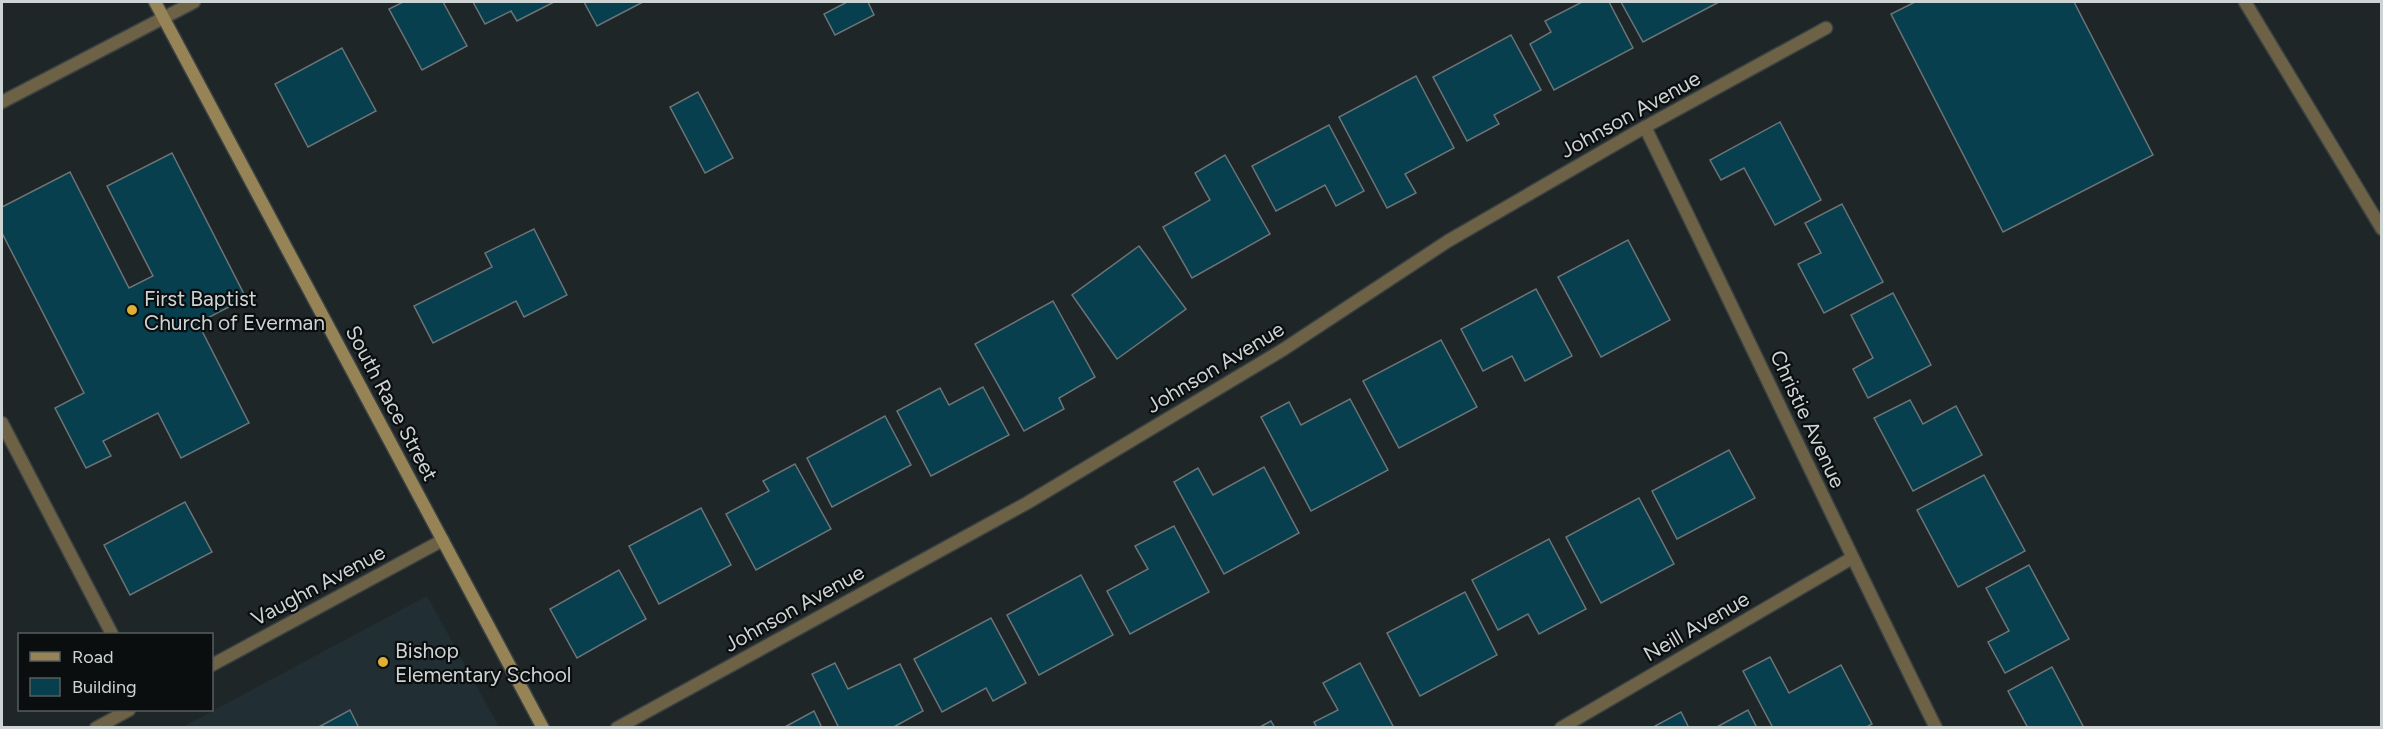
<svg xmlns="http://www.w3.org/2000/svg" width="2383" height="729" font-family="Figtree,sans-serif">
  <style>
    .built { fill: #212f34 }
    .building { fill: #073f4e; stroke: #6c7477; stroke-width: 1.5 }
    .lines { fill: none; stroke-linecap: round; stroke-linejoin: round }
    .service-casing { stroke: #3b4244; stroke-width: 15 }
    .minor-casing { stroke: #3b4244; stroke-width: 15 }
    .secondary-casing { stroke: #3b4244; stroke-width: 15 }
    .service { stroke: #6d6245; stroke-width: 12 }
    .minor { stroke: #6d6245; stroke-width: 12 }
    .secondary { stroke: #978456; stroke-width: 12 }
    .poi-dot { fill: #deb133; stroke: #0b0e0f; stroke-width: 2 }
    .labels { text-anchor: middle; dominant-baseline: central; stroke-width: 4.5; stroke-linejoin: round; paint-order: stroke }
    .street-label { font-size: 21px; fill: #ced3d4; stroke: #0b0e0f }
    .poi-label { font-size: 21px; fill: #ced3d4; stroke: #0b0e0f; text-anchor: start }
  </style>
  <rect width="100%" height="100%" fill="#1f2628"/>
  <!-- built -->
  <polygon class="built" points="427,596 499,727 181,728"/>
  <!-- building -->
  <g class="building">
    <polygon points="403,2 443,2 467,46 422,70 389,9"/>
    <polygon points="473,2 554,2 517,21 511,11 485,24"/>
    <polygon points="584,2 640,2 641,3 597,26"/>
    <polygon points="847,2 868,2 874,15 835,35 824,14"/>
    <polygon points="1582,2 1609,2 1633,48 1554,90 1530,44 1551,32 1545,21"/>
    <polygon points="1621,2 1719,2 1643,42"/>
    <polygon points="1915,2 2074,2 2153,155 2003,232 1891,14"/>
    <polygon points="1511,35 1541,90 1494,115 1499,124 1467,141 1433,77"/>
    <polygon points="342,48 376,111 308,147 275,84"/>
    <polygon points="1416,76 1454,148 1405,174 1416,193 1387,208 1339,117"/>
    <polygon points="698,92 733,158 705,173 670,107"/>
    <polygon points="1780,122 1821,200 1775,225 1744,168 1721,180 1710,160"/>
    <polygon points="1329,125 1364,191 1336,206 1325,185 1276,211 1252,166"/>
    <polygon points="172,153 246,298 198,323 249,423 181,458 158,413 103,441 111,456 86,468 55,408 84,393 2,233 2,207 70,172 129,288 153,276 107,186"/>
    <polygon points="1225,155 1270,234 1192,278 1163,227 1210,200 1195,173"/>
    <polygon points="1842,204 1883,282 1824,313 1798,264 1821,253 1805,223"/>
    <polygon points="534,229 567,295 524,317 516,301 433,343 414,306 492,267 485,253"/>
    <polygon points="1628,240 1670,320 1601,357 1558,277"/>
    <polygon points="1139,246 1186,309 1117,359 1072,295"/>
    <polygon points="1536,289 1572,356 1525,381 1512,356 1483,371 1461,329"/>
    <polygon points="1893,293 1931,365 1868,398 1853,369 1873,358 1851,315"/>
    <polygon points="1053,301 1095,377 1059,398 1064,409 1024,431 975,344"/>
    <polygon points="1441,340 1477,407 1399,448 1363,381"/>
    <polygon points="983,387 1009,435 931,476 897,411 940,388 949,405"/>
    <polygon points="1350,399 1388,470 1311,511 1261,417 1289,402 1301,425"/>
    <polygon points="1910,400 1923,424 1956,406 1982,455 1913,491 1874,418"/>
    <polygon points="885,416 911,465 832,507 807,458"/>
    <polygon points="1729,450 1755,498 1677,539 1652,491"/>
    <polygon points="795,464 831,529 756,570 726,514 769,491 763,481"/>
    <polygon points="1264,467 1299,533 1224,574 1174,482 1198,468 1213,495"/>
    <polygon points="1984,475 2025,551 1958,587 1917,510"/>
    <polygon points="1639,498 1674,564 1601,603 1566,537"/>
    <polygon points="185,502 212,552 130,595 104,545"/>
    <polygon points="701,508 731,565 659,604 629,546"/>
    <polygon points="1174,526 1209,592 1130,634 1107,591 1148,569 1135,546"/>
    <polygon points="1549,539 1586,609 1539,634 1528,614 1498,630 1472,580"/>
    <polygon points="2029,565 2069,639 2005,673 1988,642 2009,631 1986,588"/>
    <polygon points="619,570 646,619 577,658 550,609"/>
    <polygon points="1081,575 1113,635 1039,675 1007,615"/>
    <polygon points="1465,592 1497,655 1420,696 1387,633"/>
    <polygon points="991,618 1026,683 993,701 986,688 942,712 914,659"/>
    <polygon points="1770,657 1789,693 1841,665 1872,724 1865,728 1773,728 1743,671"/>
    <polygon points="835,663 848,689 900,664 923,711 892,728 839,728 812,674"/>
    <polygon points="1360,663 1394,728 1317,728 1314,722 1338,710 1323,683"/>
    <polygon points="2052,667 2084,728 2028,728 2008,691"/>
    <polygon points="350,710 359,728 317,728"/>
    <polygon points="1748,710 1757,728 1715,728"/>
    <polygon points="814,711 822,728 783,728"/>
    <polygon points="1681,712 1689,728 1656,728 1655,726"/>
    <polygon points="1271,721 1275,728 1258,728"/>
  </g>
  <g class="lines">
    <defs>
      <g id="service">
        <polyline points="2245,2 2382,229"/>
        <polyline points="2,423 112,634"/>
      </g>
      <g id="minor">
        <polyline points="2,102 194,2"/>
        <path d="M1645,127C1743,327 1837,528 1936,728"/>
        <polyline points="212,665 443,540"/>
        <polyline points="96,728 129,710"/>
        <polyline points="617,728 1027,503 1284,349 1448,241 1645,127 1826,28"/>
        <polyline points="1561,728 1852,558"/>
      </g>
      <polyline id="secondary" points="155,2 543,728"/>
    </defs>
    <!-- service casing -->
    <use href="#service" class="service-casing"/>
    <!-- minor casing -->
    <use href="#minor" class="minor-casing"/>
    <!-- secondary casing -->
    <use href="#secondary" class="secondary-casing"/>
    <!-- service -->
    <use href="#service" class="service"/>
    <!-- minor -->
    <use href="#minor" class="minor"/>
    <!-- secondary -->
    <use href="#secondary" class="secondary"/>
  </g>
  <!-- markers -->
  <g class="poi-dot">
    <circle cx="132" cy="310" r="6"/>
    <circle cx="383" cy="662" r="6"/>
  </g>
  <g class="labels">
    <!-- street labels -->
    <g class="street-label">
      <text transform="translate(1630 114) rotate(-29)">Johnson Avenue</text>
      <text transform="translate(1215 367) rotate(-31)">Johnson Avenue</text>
      <text transform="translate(392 403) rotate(62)">South Race Street</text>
      <text transform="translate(1808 419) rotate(65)">Christie Avenue</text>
      <text transform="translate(318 585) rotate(-28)">Vaughn Avenue</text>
      <text transform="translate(794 608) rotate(-29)">Johnson Avenue</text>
      <text transform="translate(1696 626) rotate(-30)">Neill Avenue</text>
    </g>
    <!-- poi labels -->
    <g class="poi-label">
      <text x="144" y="298">First Baptist<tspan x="144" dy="24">Church of Everman</tspan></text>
      <text x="395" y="650">Bishop<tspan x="395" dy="24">Elementary School</tspan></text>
    </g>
  </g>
  <!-- border -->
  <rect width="2383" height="729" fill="none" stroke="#ced3d4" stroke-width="6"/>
  <!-- legend -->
  <rect x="18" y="633" width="195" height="78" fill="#0b0e0f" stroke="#595d5e" stroke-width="1.5"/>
  <rect x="30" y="652" width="30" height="9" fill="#978456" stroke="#595d5e" stroke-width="1.5"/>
  <text x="72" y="663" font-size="18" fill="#ced3d4">Road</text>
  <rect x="30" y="678" width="30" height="18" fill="#073f4e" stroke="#595d5e" stroke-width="1.5"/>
  <text x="72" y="693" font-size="18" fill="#ced3d4">Building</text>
</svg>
